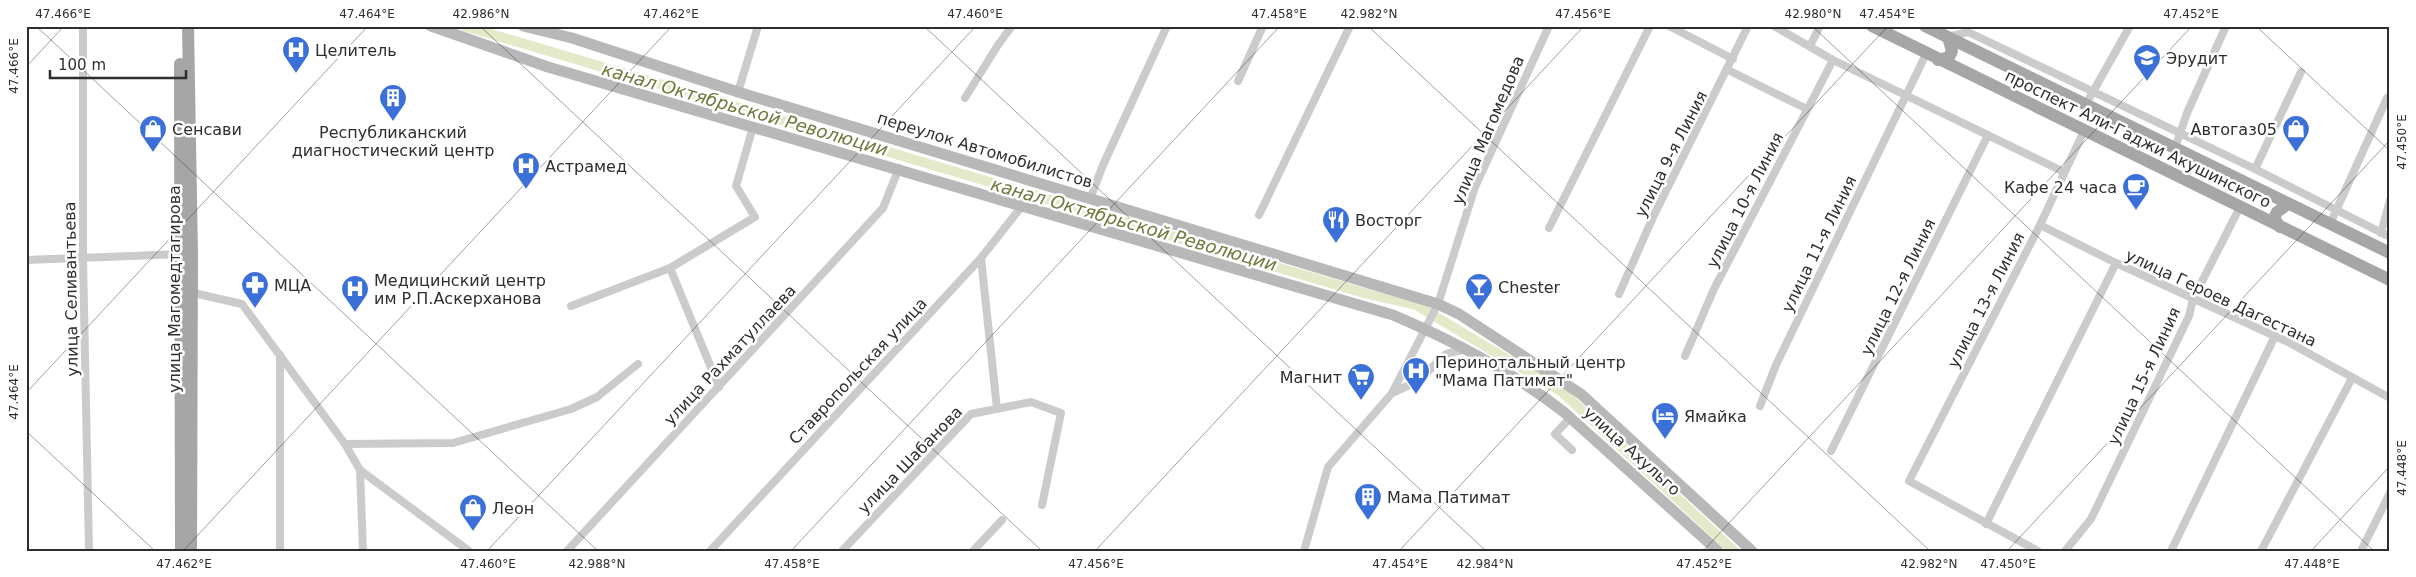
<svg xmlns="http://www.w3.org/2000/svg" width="2416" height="577" font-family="'DejaVu Sans',sans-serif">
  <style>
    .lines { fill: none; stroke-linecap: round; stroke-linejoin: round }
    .canal { stroke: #e5e9ca; stroke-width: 10 }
    .minor { stroke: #cbcbcb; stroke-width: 8 }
    .secondary { stroke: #b8b8b8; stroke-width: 11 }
    .primary { stroke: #a6a6a6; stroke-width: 12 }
    .ticks { fill: none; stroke: #2e2e2e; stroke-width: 1; stroke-opacity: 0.45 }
    .labels { text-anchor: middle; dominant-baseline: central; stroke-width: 5; stroke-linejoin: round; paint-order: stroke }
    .poi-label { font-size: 16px; fill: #2e2e2e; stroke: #fff; text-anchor: start }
    .street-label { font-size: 16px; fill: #2e2e2e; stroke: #fff }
    .water-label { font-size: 18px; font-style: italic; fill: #70783b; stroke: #fff }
    .neatline { fill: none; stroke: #2e2e2e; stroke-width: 2 }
    .ticks-label { font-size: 12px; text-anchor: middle; fill: #2e2e2e }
  </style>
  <rect width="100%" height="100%" fill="#fff"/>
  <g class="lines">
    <!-- canal -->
    <polyline class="canal" points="464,26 1364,293 1416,305 1562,392 1734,551"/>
    <!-- minor -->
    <g class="minor">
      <polyline points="83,26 83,259 89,551"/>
      <polyline points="1669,26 1733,59"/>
      <polyline points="1774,26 1833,60 2064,172"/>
      <polyline points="1948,37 1968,32 2255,169 2390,237"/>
      <polyline points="1810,46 1820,26"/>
      <polyline points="1728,70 1807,109"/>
      <polyline points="1238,81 1263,26"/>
      <polyline points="738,92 758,26"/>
      <polyline points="965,98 998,45 1012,26"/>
      <polyline points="2086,104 2130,26"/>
      <polyline points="2175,148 2187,113 2226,26"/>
      <polyline points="2255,169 2301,72"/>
      <polyline points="1090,199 1103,165 1167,26"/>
      <polyline points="1259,215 1350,26"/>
      <polyline points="2330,224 2387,98"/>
      <polyline points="2040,225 2116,263 2288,342 2390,398"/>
      <polyline points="1549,228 1650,26"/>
      <polyline points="2381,233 2390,200"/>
      <polyline points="981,258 997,409"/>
      <polyline points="26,260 182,254"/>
      <polyline points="670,268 719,387"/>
      <polyline points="189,292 242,304 345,444 360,470 469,551"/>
      <polyline points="1619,294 1654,215 1748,26"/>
      <polyline points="571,306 670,268 755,217 736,186 753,127"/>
      <polyline points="280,355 280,551"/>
      <polyline points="1685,356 1714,289 1833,60"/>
      <polyline points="1392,393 1418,381 1446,354 1466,349"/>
      <polyline points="1760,406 1776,365 1926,54"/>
      <polyline points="1570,418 1555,434 1572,450"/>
      <polyline points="345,444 453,443 571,409 597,397 638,364"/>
      <polyline points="1831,451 1988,135"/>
      <polyline points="360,470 363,551"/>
      <polyline points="1986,524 2116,263"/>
      <polyline points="567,551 883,208 899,168"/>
      <polyline points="710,551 981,258 1022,206"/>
      <polyline points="842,551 971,414 1031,402 1061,413 1042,505"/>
      <polyline points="973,551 1002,520"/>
      <polyline points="1304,551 1328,467 1392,393 1438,304 1475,187 1549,26"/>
      <polyline points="2038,551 1909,481 2040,225 2084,131"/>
      <polyline points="2065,551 2091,519 2189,316 2193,299 2240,207"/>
      <polyline points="2171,551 2274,338"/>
      <polyline points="2261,551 2352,378"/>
      <polyline points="2361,551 2390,493"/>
    </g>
    <!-- secondary -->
    <g class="secondary">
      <path d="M431,26L548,67L1393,315C1454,341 1513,372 1565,413L1718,551"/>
      <polyline points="523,26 572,38 738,92 1438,304 1459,314 1581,394 1752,551"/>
    </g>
    <!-- primary -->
    <g class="primary">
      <polyline points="188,26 192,255 191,551"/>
      <polyline points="1872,26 2390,280"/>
      <polyline points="1925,26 2390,253"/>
      <polyline points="1938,60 1949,57 1952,51 1948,37"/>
      <polyline points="180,64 181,551"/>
      <polyline points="2280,227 2274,218 2277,212 2288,204"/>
    </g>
  </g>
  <!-- ticks -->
  <path class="ticks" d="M36,26L598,551M480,26L1042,551M924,26L1486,551M1368,26L1930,551M1812,26L2374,551M2256,26L2390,151M26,67L64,26M26,393L368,26M26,431L155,551M183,551L672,26M487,551L976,26M791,551L1280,26M1095,551L1584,26M1399,551L1888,26M1703,551L2192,26M2007,551L2390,140M2311,551L2390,466"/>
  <!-- icons -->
  <defs>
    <symbol id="hospital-pin" viewBox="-11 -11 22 30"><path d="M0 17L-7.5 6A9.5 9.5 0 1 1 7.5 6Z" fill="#3c70d9" stroke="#fff"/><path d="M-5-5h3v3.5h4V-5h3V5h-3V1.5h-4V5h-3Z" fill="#fff"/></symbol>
    <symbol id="school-pin" viewBox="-11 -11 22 30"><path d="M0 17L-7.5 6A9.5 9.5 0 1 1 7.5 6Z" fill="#3c70d9" stroke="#fff"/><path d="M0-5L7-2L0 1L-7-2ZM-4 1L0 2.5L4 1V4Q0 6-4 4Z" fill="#fff"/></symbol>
    <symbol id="building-pin" viewBox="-11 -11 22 30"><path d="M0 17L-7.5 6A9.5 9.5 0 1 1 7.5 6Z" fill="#3c70d9" stroke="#fff"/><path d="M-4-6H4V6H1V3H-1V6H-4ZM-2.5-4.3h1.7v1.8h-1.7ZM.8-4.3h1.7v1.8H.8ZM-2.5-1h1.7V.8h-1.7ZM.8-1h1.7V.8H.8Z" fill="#fff"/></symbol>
    <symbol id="shop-pin" viewBox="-11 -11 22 30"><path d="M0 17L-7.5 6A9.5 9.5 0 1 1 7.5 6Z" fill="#3c70d9" stroke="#fff"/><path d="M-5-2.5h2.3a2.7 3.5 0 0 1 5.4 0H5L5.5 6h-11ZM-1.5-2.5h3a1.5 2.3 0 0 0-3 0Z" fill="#fff"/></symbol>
    <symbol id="cafe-pin" viewBox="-11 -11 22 30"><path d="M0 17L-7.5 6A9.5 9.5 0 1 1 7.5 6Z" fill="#3c70d9" stroke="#fff"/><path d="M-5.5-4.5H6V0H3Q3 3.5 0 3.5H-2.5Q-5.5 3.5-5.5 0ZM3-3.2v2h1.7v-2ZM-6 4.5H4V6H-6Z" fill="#fff"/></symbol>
    <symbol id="restaurant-pin" viewBox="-11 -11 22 30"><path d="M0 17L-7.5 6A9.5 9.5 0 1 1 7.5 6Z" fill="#3c70d9" stroke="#fff"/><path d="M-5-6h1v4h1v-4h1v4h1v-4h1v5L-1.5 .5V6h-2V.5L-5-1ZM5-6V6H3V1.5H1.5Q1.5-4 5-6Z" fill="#fff"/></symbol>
    <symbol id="pharmacy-pin" viewBox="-11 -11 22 30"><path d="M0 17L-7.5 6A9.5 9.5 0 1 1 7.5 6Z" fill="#3c70d9" stroke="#fff"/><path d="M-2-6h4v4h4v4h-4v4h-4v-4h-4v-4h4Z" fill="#fff"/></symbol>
    <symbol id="bar-pin" viewBox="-11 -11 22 30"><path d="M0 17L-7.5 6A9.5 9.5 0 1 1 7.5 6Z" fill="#3c70d9" stroke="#fff"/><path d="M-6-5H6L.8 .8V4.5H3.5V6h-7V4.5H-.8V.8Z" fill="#fff"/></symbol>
    <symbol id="supermarket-pin" viewBox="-11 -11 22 30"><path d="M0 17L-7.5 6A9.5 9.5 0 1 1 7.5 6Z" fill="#3c70d9" stroke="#fff"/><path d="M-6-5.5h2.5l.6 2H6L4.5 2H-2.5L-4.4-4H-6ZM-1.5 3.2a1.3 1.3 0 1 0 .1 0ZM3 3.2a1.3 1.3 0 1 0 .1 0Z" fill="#fff"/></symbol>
    <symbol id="hotel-pin" viewBox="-11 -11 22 30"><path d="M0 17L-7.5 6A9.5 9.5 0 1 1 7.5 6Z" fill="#3c70d9" stroke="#fff"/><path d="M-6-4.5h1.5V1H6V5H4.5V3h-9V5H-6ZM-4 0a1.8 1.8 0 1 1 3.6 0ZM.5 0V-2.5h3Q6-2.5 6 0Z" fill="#fff"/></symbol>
  </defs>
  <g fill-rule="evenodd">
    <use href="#hospital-pin" x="280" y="34" width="32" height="43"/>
    <use href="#school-pin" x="2131" y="42" width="32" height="43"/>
    <use href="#building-pin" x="377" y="82" width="32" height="43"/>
    <use href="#shop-pin" x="137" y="113" width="32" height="43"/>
    <use href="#shop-pin" x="2280" y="113" width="32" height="43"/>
    <use href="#hospital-pin" x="510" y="150" width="32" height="43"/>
    <use href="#cafe-pin" x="2120" y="171" width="32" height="43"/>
    <use href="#restaurant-pin" x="1320" y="204" width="32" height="43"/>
    <use href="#pharmacy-pin" x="239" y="269" width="32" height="43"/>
    <use href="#bar-pin" x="1463" y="271" width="32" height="43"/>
    <use href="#hospital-pin" x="339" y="273" width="32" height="43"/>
    <use href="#hospital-pin" x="1400" y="355" width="32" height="43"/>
    <use href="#supermarket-pin" x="1345" y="361" width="32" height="43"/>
    <use href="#hotel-pin" x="1649" y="400" width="32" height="43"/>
    <use href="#building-pin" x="1352" y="481" width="32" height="43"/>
    <use href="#shop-pin" x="457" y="492" width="32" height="43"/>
  </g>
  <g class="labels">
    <!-- poi labels -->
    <g class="poi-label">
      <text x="315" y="50">Целитель</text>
      <text x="2166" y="58">Эрудит</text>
      <text x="172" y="129">Сенсави</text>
      <text x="2277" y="129" text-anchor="end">Автогаз05</text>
      <text x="393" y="132" text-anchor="middle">Республиканский<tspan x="393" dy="18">диагностический центр</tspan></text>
      <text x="545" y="166">Астрамед</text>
      <text x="2117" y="187" text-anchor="end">Кафе 24 часа</text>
      <text x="1355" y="220">Восторг</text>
      <text x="374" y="280">Медицинский центр<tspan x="374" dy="18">им Р.П.Аскерханова</tspan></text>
      <text x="274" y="285">МЦА</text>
      <text x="1498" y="287">Chester</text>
      <text x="1435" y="362">Перинотальный центр<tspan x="1435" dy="18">"Мама Патимат"</tspan></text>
      <text x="1342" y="377" text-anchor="end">Магнит</text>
      <text x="1684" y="416">Ямайка</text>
      <text x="1387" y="497">Мама Патимат</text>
      <text x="492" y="508">Леон</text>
    </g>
    <!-- street labels -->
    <g class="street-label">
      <text transform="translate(1488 130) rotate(-67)">улица Магомедова</text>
      <text transform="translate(2138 139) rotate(26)">проспект Али-Гаджи Акушинского</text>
      <text transform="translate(985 150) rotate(17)">переулок Автомобилистов</text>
      <text transform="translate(1671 154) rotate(-63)">улица 9-я Линия</text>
      <text transform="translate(1745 200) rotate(-63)">улица 10-я Линия</text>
      <text transform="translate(1819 244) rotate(-64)">улица 11-я Линия</text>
      <text transform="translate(1898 287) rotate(-64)">улица 12-я Линия</text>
      <text transform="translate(71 289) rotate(-91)">улица Селивантьева</text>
      <text transform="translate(174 289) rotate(-90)">улица Магомедтагирова</text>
      <text transform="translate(2221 298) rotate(25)">улица Героев Дагестана</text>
      <text transform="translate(1986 300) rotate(-63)">улица 13-я Линия</text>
      <text transform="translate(730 355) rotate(-47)">улица Рахматуллаева</text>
      <text transform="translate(858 371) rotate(-47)">Ставропольская улица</text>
      <text transform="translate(2144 376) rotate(-65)">улица 15-я Линия</text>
      <text transform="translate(1632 451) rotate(42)">улица Ахульго</text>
      <text transform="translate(910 460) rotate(-46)">улица Шабанова</text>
    </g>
    <!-- water labels -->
    <g class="water-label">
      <text transform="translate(745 109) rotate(16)">канал Октябрьской Революции</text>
      <text transform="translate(1134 224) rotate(16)">канал Октябрьской Революции</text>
    </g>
  </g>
  <!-- border -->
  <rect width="2416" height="577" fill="none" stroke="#ffffff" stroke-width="55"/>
  <!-- scale -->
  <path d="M50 70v8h136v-8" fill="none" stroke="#2e2e2e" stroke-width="2.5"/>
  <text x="58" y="70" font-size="15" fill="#2e2e2e" stroke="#ffffff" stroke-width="4" paint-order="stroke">100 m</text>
  <rect x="28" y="28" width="2360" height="522" class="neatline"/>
  <g class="ticks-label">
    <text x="63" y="18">47.466°E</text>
    <text x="367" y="18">47.464°E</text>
    <text x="481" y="18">42.986°N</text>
    <text x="671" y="18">47.462°E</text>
    <text x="975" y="18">47.460°E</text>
    <text x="1279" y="18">47.458°E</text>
    <text x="1369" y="18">42.982°N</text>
    <text x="1583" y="18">47.456°E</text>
    <text x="1813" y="18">42.980°N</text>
    <text x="1887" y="18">47.454°E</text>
    <text x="2191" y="18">47.452°E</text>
    <text transform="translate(14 66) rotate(-90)" y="4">47.466°E</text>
    <text transform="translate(2402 142) rotate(-90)" y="4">47.450°E</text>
    <text transform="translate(14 392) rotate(-90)" y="4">47.464°E</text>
    <text transform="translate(2402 468) rotate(-90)" y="4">47.448°E</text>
    <text x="184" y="568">47.462°E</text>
    <text x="488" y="568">47.460°E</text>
    <text x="597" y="568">42.988°N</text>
    <text x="792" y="568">47.458°E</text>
    <text x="1096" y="568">47.456°E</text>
    <text x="1400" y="568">47.454°E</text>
    <text x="1485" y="568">42.984°N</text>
    <text x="1704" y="568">47.452°E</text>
    <text x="1929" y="568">42.982°N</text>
    <text x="2008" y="568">47.450°E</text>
    <text x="2312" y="568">47.448°E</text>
  </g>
</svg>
